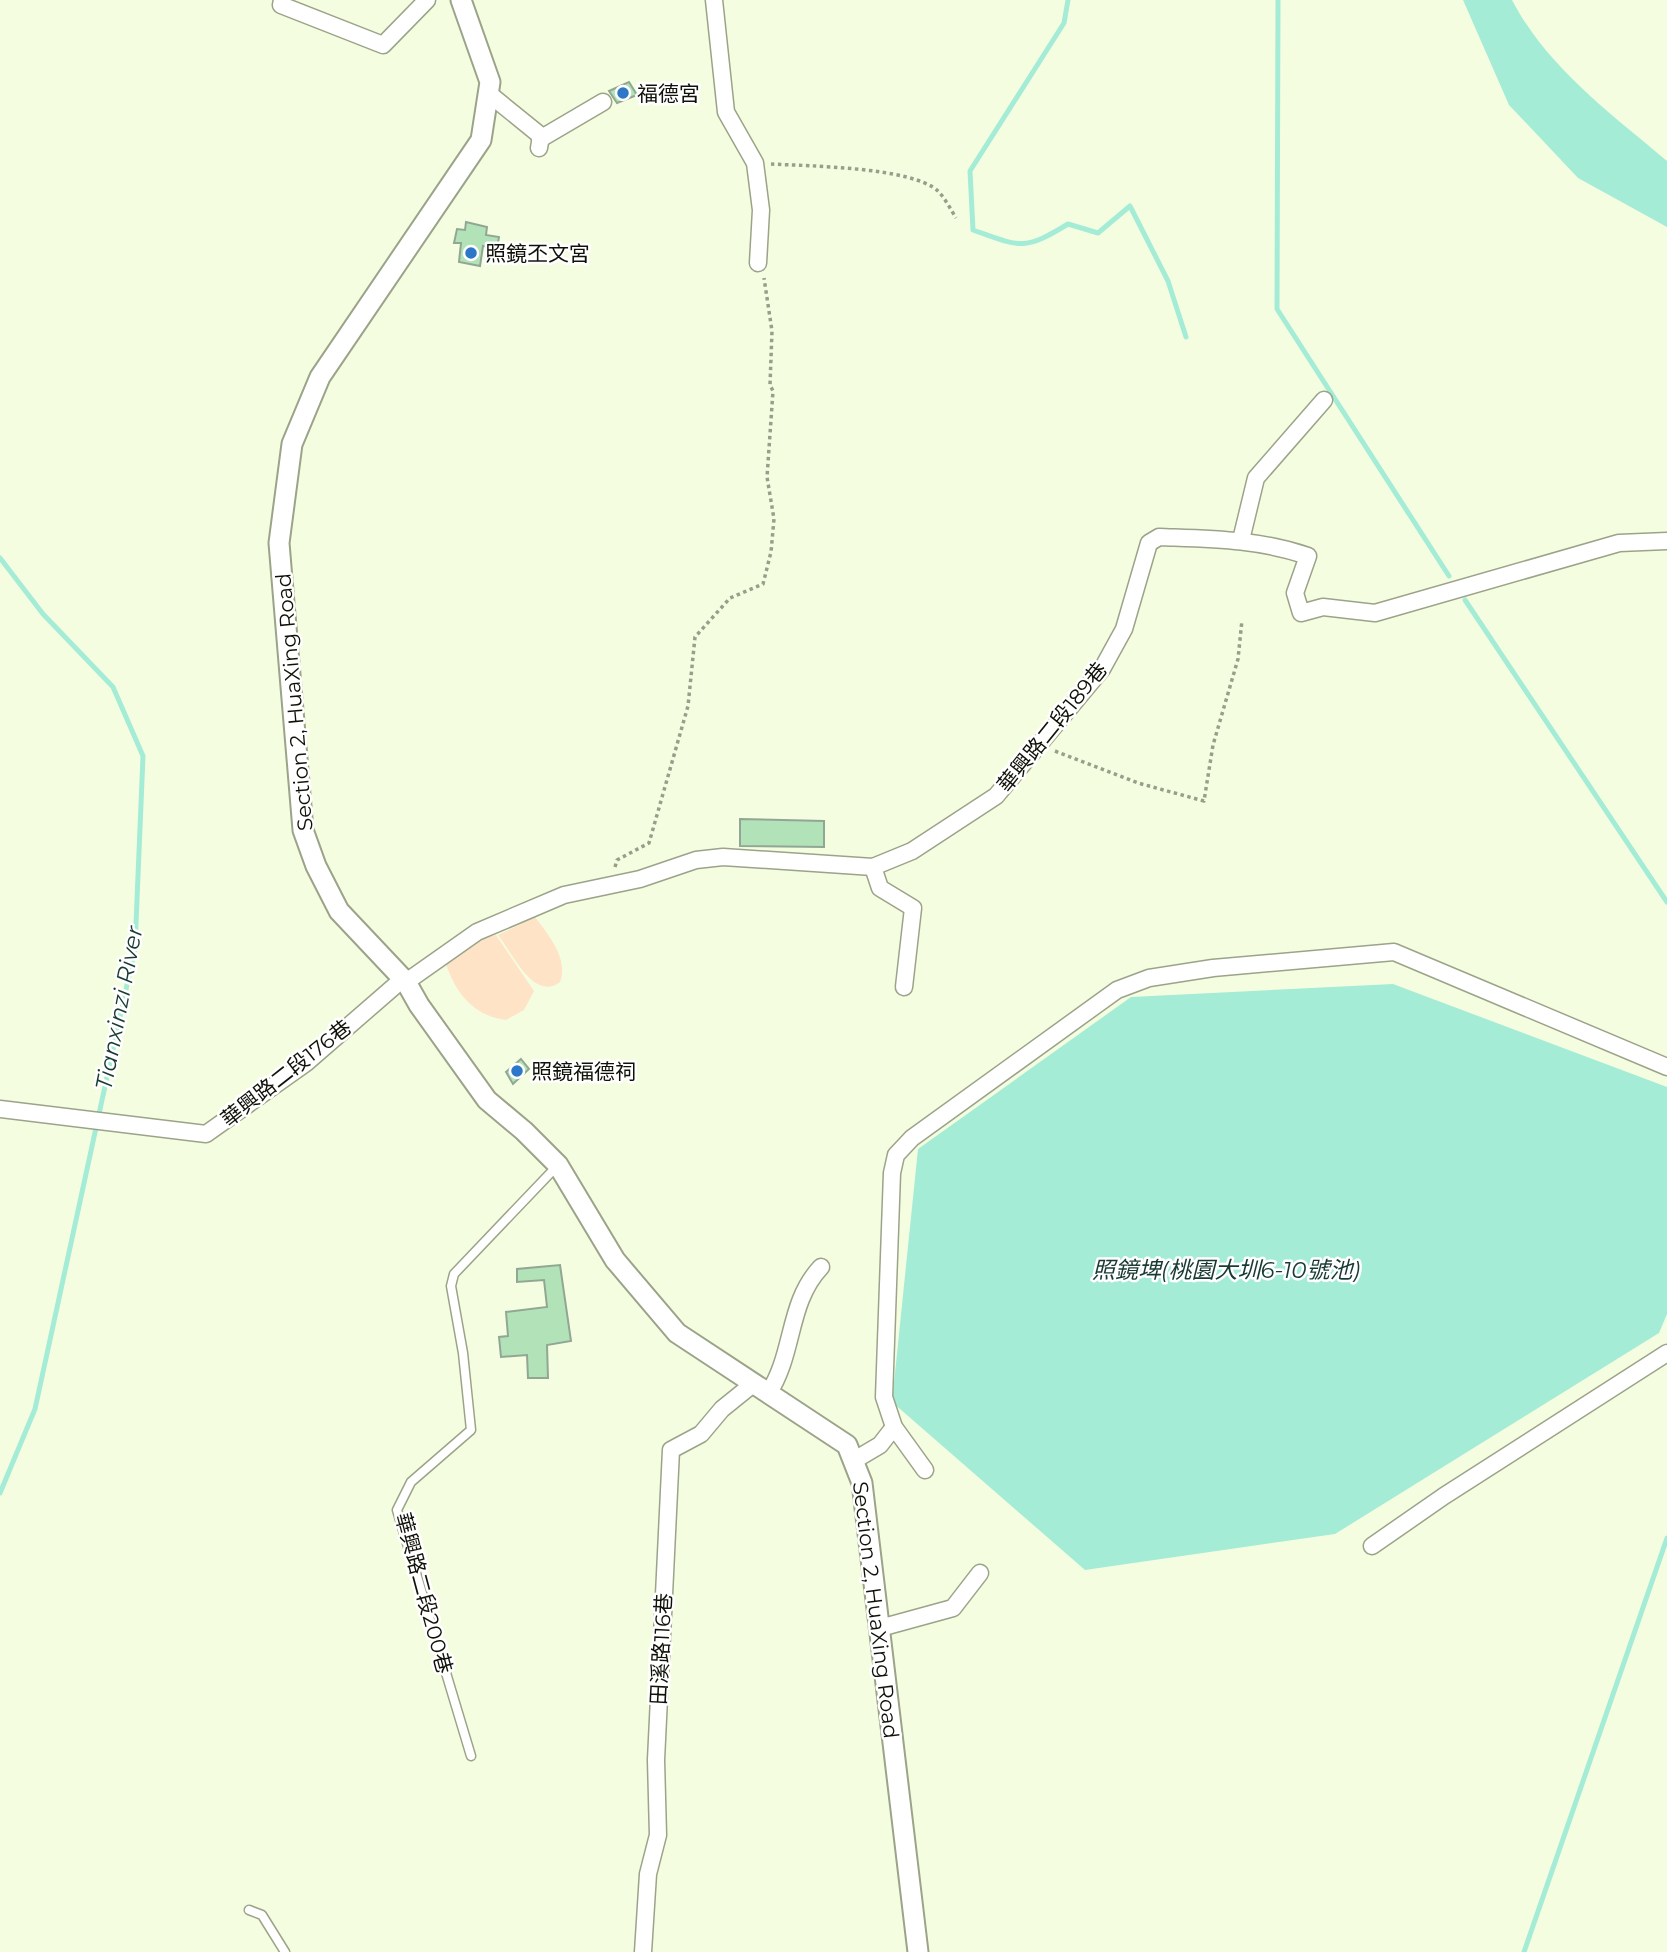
<svg xmlns="http://www.w3.org/2000/svg" width="1667" height="1952" font-family="Montserrat,'Noto Sans TC',sans-serif">
  <style>
    .green { fill: #fee3c7 }
    .water { fill: #a5ecd7 }
    .lines { fill: none; stroke-linecap: round; stroke-linejoin: round }
    .stream { stroke: #a5ecd7; stroke-width: 5 }
    .building { fill: #b2e2b7; stroke: #91a793; stroke-width: 2 }
    .service-casing { stroke: #9ba389; stroke-width: 11 }
    .minor-casing { stroke: #9ba389; stroke-width: 19 }
    .tertiary-casing { stroke: #9ba389; stroke-width: 23 }
    .path { stroke: #989e89; stroke-width: 3.5; stroke-dasharray: 3.5 3.5; stroke-linecap: butt }
    .service { stroke: #fff; stroke-width: 8 }
    .minor { stroke: #fff; stroke-width: 16 }
    .tertiary { stroke: #fff; stroke-width: 19 }
    .poi-dot { fill: #2e77c8; stroke: #fff; stroke-width: 2.5 }
    .labels { text-anchor: middle; dominant-baseline: central; stroke-width: 5; stroke-linejoin: round; paint-order: stroke }
    .poi-label { font-size: 21px; fill: #101209; stroke: #fff; text-anchor: start }
    .street-label { font-size: 21px; fill: #101209; stroke: #fff }
    .water-label { font-size: 23px; font-style: italic; fill: #193a32; stroke: #fff }
  </style>
  <rect width="100%" height="100%" fill="#f5fde1"/>
  <!-- green -->
  <g class="green">
    <path d="M535,917C548,934 569,959 560,982C534,1002 513,954 498,935Z"/>
    <path d="M496,935L534,991L524,1010L506,1020C474,1016 456,994 446,964L485,938Z"/>
  </g>
  <!-- water -->
  <g class="water">
    <path d="M1463,0H1512C1547,67 1610,113 1667,161V227L1578,178L1509,105Z"/>
    <polygon points="1393,984 1667,1087 1667,1314 1659,1333 1335,1534 1085,1570 892,1402 918,1149 1131,997"/>
  </g>
  <g class="lines">
    <!-- stream -->
    <g class="stream">
      <path d="M1068,0L1064,23L970,171L973,230C1020,247 1024,251 1068,224L1098,233L1130,206L1168,281L1186,337"/>
      <polyline points="1278,0 1277,309 1449,576"/>
      <polyline points="0,558 43,614 113,687 143,756 135,948 35,1409 0,1493"/>
      <polyline points="1465,600 1667,902"/>
      <polyline points="1524,1952 1667,1538"/>
    </g>
  </g>
  <!-- building -->
  <g class="building">
    <polygon points="629,82 637,95 617,103 609,91"/>
    <polygon points="466,222 487,227 486,235 499,237 497,248 483,246 480,266 459,262 461,243 454,243 457,229 465,230"/>
    <polygon points="740,819 824,821 824,847 740,846"/>
    <polygon points="521,1059 529,1069 513,1084 506,1072"/>
    <polygon points="560,1265 571,1341 547,1345 548,1378 528,1378 527,1355 501,1357 499,1337 508,1336 506,1312 547,1307 544,1280 517,1282 517,1269"/>
  </g>
  <g class="lines">
    <defs>
      <g id="service">
        <polyline points="471,1756 397,1510 411,1482 471,1430 463,1353 451,1286 454,1274 558,1165"/>
        <polyline points="249,1910 262,1915 285,1952"/>
      </g>
      <g id="minor">
        <polyline points="282,0 281,5 383,45 427,0"/>
        <polyline points="714,0 726,112 755,163 761,210 758,263"/>
        <polyline points="488,93 541,136 539,148"/>
        <polyline points="540,139 603,102"/>
        <polyline points="1241,540 1256,478 1324,400"/>
        <polyline points="873,867 880,888 913,908 904,987"/>
        <path d="M0,1109L206,1134L306,1063L397,984L406,982L477,932L564,895L640,879L696,860L723,857L873,867L912,851L996,796L1102,669L1124,629L1149,543L1159,537C1210,539 1258,539 1308,556L1295,593L1301,613L1323,607L1375,613L1619,543L1667,541"/>
        <path d="M768,1394C795,1353 787,1303 821,1267"/>
        <polyline points="853,1461 880,1445 894,1427"/>
        <polyline points="925,1470 894,1427 884,1397 892,1173 896,1155 912,1138 1117,990 1149,978 1213,968 1394,952 1667,1067"/>
        <polyline points="1372,1546 1444,1496 1667,1353"/>
        <polyline points="880,1628 953,1608 980,1573"/>
        <polyline points="643,1952 648,1874 658,1835 656,1760 671,1450 701,1434 722,1409 753,1384"/>
      </g>
      <polyline id="tertiary" points="461,0 490,82 481,140 320,377 292,444 279,543 303,830 316,866 339,911 406,982 419,1005 487,1100 524,1131 558,1165 615,1260 677,1333 847,1445 862,1483 918,1952"/>
    </defs>
    <!-- service casing -->
    <use href="#service" class="service-casing"/>
    <!-- minor casing -->
    <use href="#minor" class="minor-casing"/>
    <!-- tertiary casing -->
    <use href="#tertiary" class="tertiary-casing"/>
    <!-- path -->
    <g class="path">
      <path d="M771,164C808,166 912,167 938,191C945,198 951,210 956,218"/>
      <polyline points="1055,751 1138,783 1204,801 1213,745 1238,659 1242,620"/>
      <polyline points="615,867 617,860 649,843 688,706 695,637 730,598 763,584 771,552 774,519 767,477 773,391 770,385 772,331 764,278"/>
    </g>
    <!-- service -->
    <use href="#service" class="service"/>
    <!-- minor -->
    <use href="#minor" class="minor"/>
    <!-- tertiary -->
    <use href="#tertiary" class="tertiary"/>
  </g>
  <!-- markers -->
  <g class="poi-dot">
    <circle cx="623" cy="93" r="7"/>
    <circle cx="471" cy="253" r="7"/>
    <circle cx="517" cy="1071" r="7"/>
  </g>
  <g class="labels">
    <!-- poi labels -->
    <g class="poi-label">
      <text x="637" y="93">福德宮</text>
      <text x="485" y="253">照鏡丕文宮</text>
      <text x="531" y="1071">照鏡福德祠</text>
    </g>
    <!-- street labels -->
    <g class="street-label">
      <text transform="translate(294 702) rotate(-95)">Section 2, HuaXing Road</text>
      <text transform="translate(1052 727) rotate(-51)">華興路二段189巷</text>
      <text transform="translate(286 1073) rotate(-38)">華興路二段176巷</text>
      <text transform="translate(424 1593) rotate(75)">華興路二段200巷</text>
      <text transform="translate(876 1610) rotate(83)">Section 2, HuaXing Road</text>
      <text transform="translate(661 1649) rotate(-87)">田溪路116巷</text>
    </g>
    <!-- water labels -->
    <g class="water-label">
      <text transform="translate(119 1008) rotate(-79)">Tianxinzi River</text>
      <text x="1226" y="1270">照鏡埤(桃園大圳6-10號池)</text>
    </g>
  </g>
</svg>
